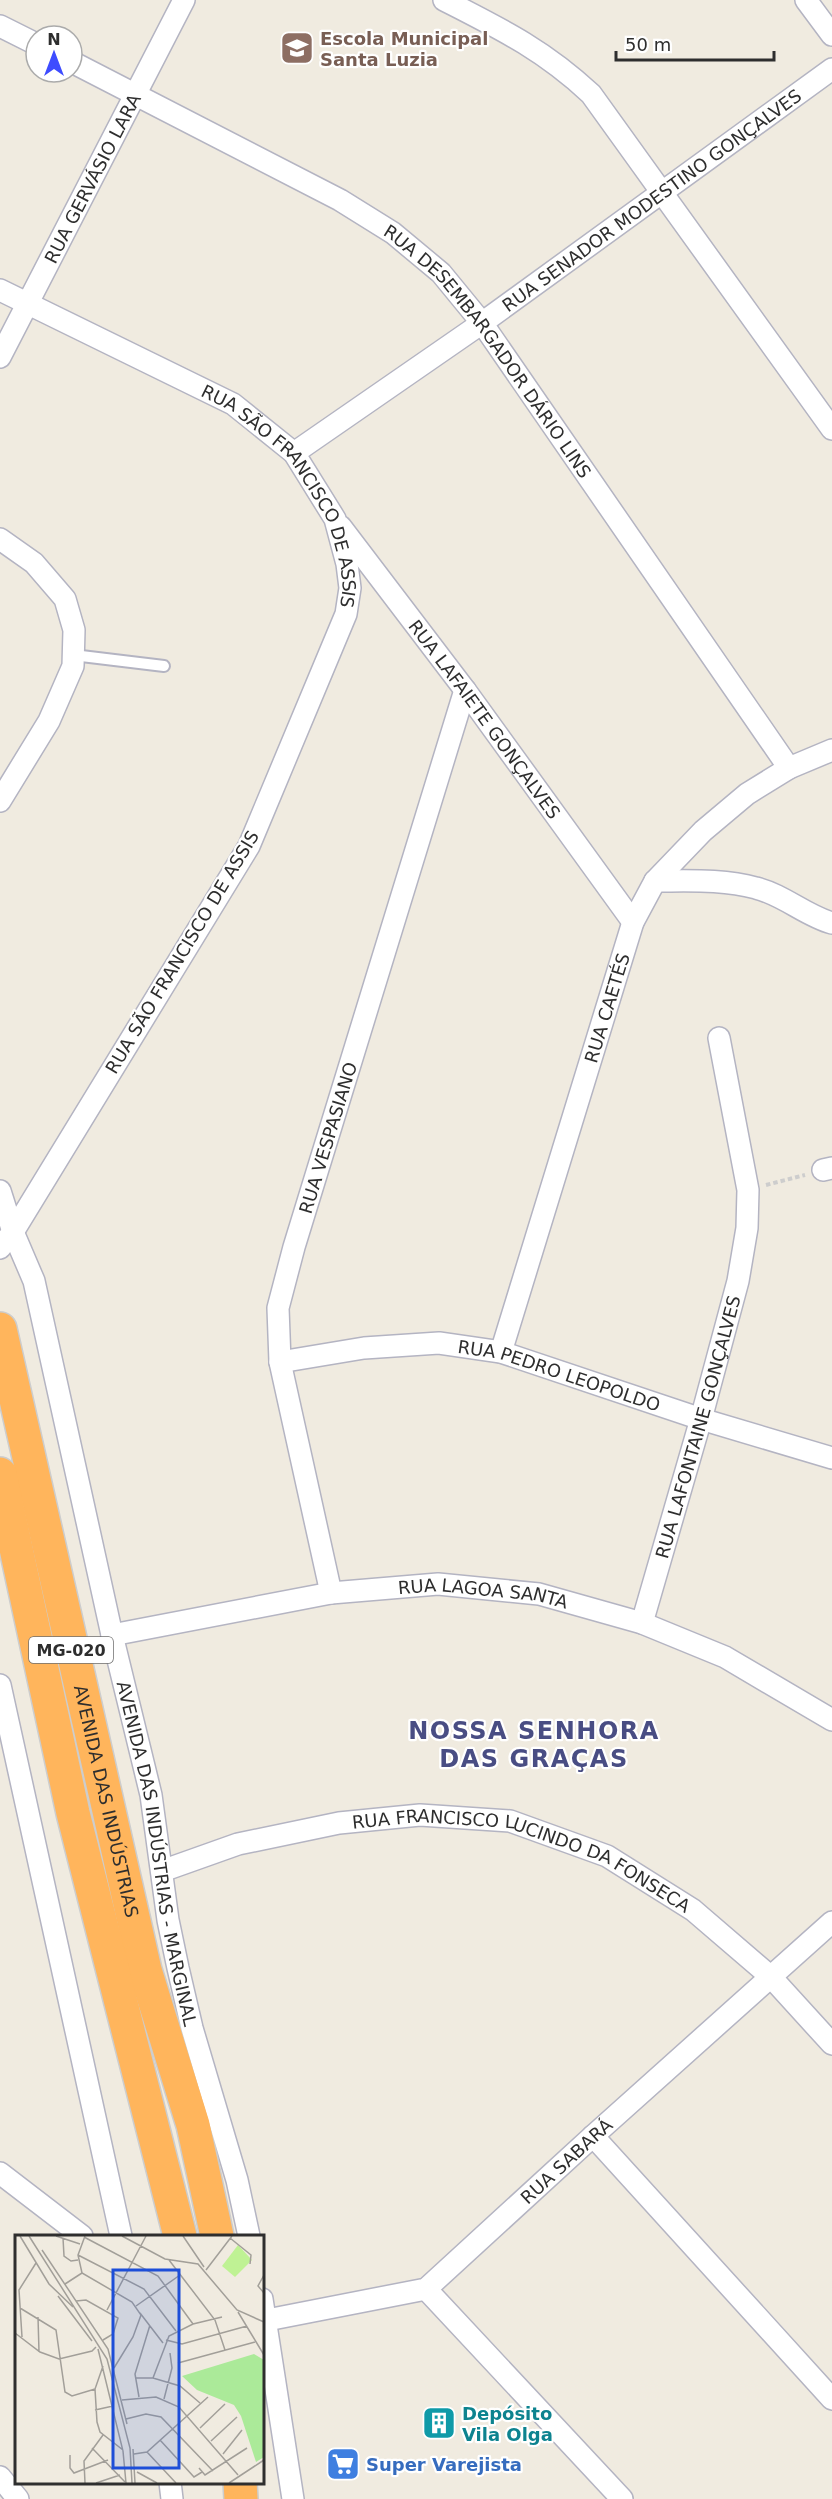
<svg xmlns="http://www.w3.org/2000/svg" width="832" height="2499" font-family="'DejaVu Sans',sans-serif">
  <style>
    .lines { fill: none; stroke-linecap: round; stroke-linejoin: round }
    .lane-casing { stroke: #b4b4c2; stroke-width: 14 }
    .street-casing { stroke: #b4b4c2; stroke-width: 24 }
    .highway-casing { stroke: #cdcdcd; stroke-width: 36 }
    .path { stroke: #cdcdcd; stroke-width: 4; stroke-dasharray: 4.5 3; stroke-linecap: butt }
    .lane { stroke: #fff; stroke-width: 10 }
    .street { stroke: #fff; stroke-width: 21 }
    .highway { stroke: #ffb55c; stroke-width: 33 }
    .labels { text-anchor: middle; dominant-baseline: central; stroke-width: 4.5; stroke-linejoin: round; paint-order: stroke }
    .shield { fill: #fff; stroke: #6d6d6d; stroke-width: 1.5 }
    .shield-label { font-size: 16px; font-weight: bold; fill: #2e2e2e }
    .education-label { font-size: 18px; font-weight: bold; fill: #785e54; stroke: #fff; text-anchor: start }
    .street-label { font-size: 18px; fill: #2e2e2e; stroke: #fff }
    .culture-label { font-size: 18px; font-weight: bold; fill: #0d838f; stroke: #fff; text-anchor: start }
    .shop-label { font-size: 18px; font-weight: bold; fill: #366cbe; stroke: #fff; text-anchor: start }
    .district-label { font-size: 24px; font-weight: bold; letter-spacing: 1.5px; fill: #494d83; stroke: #fff }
    .inset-road { fill: none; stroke: #a29f99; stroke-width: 1.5 }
    .view { fill: #1d4ed8; fill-opacity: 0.15; stroke: #1d4ed8; stroke-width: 3 }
    .inset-edge { fill: none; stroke: #2e2e2e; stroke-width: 3 }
  </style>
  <rect width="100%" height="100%" fill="#f0ebe0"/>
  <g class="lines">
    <defs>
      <polyline id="lane" points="73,655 164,666"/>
      <g id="street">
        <path d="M444,0C501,29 544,50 591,94L832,429"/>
        <polyline points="806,0 832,35"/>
        <polyline points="0,26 36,44"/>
        <path id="s1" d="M72,62L340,200L393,233L441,273L482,323L789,768"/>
        <path id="s2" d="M0,290L233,404L294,453L335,519L347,564L350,588L346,614L249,846L13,1232L0,1248"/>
        <path id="s3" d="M0,357L184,0"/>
        <path id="s4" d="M294,453L482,323L832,69"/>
        <path id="s5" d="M341,527L465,690L633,922"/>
        <polyline points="0,539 34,563 65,599 74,630 73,666 49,721 0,801"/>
        <path d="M655,881C689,881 724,879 756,888C784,895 806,916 832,923"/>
        <polyline points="823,1170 832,1168"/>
        <path id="s6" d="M0,1191L13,1232L34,1281L112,1635L151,1795L168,1920L178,1968L192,2028L237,2180L249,2236"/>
        <path id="s7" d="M501,1352L633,922L655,881L703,831L747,794L789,768L832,750"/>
        <path id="s8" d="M280,1362L364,1348L439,1343L501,1352L701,1419L832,1458"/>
        <path id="s9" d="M331,1593L280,1362L278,1308L294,1247L465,690"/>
        <path id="s10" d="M642,1623L701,1419L738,1281L747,1228L748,1190L719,1038"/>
        <path id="s11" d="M112,1635L331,1593L438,1584L539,1594L642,1623L725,1657L832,1720"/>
        <polyline points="0,1685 121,2236"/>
        <path id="s12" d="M162,1871L238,1844L339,1823L420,1815L510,1821L607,1856L693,1910L771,1977L832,2044"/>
        <polyline points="593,2136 832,2399"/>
        <polyline points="0,2173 82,2236"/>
        <polyline points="426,2289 622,2499"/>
        <polyline points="262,2299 293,2499"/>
        <path id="s13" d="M262,2321L426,2289L593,2136L832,1922"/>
        <polyline points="0,2477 18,2499"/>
        <polyline points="170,2482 172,2499"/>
      </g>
      <g id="highway">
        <path id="s14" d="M0,1329L145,1970L193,2125L217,2236"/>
        <polyline points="0,1474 73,1813 180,2236"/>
        <polyline points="240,2482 241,2499"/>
      </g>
    </defs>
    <!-- lane casing -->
    <use href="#lane" class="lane-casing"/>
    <!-- street casing -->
    <use href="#street" class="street-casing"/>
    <!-- highway casing -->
    <use href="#highway" class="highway-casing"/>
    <!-- path -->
    <polyline class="path" points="766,1185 805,1175"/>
    <!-- lane -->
    <use href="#lane" class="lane"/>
    <!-- street -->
    <use href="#street" class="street"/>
    <!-- highway -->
    <use href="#highway" class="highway"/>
  </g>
  <!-- icons -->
  <defs>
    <symbol id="school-square" viewBox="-11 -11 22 22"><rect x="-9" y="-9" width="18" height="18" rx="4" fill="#8d6e63" stroke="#fff"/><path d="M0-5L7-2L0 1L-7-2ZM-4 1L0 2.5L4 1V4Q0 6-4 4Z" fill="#fff"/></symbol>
    <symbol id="building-square" viewBox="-11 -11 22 22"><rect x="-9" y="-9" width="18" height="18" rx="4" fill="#0f9aa8" stroke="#fff"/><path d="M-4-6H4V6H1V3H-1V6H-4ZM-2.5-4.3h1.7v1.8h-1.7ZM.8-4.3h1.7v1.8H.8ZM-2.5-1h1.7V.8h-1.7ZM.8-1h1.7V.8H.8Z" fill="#fff"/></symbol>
    <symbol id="supermarket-square" viewBox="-11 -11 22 22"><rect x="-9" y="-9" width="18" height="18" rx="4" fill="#3f7fe0" stroke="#fff"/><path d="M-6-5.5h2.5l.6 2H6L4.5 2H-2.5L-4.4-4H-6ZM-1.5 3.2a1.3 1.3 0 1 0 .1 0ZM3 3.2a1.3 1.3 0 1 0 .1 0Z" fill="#fff"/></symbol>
  </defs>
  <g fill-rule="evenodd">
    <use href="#school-square" x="278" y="29" width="38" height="38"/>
    <use href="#building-square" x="420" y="2404" width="38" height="38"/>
    <use href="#supermarket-square" x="324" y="2445" width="38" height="38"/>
  </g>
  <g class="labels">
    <!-- shield labels -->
    <rect class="shield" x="29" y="1637" width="84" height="26" rx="4.5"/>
    <g class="shield-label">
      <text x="71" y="1650">MG-020</text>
    </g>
    <!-- education labels -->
    <g class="education-label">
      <text x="320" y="38">Escola Municipal<tspan x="320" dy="21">Santa Luzia</tspan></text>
    </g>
    <!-- street labels -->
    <g class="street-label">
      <text stroke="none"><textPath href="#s3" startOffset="201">RUA GERVÁSIO LARA</textPath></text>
      <text stroke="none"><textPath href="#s4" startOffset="438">RUA SENADOR MODESTINO GONÇALVES</textPath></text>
      <text stroke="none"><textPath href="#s1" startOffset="516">RUA DESEMBARGADOR DÁRIO LINS</textPath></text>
      <text stroke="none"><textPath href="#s2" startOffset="366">RUA SÃO FRANCISCO DE ASSIS</textPath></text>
      <text stroke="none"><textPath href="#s5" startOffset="240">RUA LAFAIETE GONÇALVES</textPath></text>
      <text transform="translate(182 952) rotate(-59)">RUA SÃO FRANCISCO DE ASSIS</text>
      <text stroke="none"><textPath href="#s7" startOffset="360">RUA CAETÉS</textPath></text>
      <text stroke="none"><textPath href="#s9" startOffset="468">RUA VESPASIANO</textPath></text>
      <text stroke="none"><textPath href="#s8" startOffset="285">RUA PEDRO LEOPOLDO</textPath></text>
      <text stroke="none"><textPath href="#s10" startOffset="204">RUA LAFONTAINE GONÇALVES</textPath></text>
      <text stroke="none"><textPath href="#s11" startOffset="376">RUA LAGOA SANTA</textPath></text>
      <text stroke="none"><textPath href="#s14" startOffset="484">AVENIDA DAS INDÚSTRIAS</textPath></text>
      <text stroke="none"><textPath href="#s6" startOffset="682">AVENIDA DAS INDÚSTRIAS - MARGINAL</textPath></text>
      <text stroke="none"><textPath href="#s12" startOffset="376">RUA FRANCISCO LUCINDO DA FONSECA</textPath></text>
      <text stroke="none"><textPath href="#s13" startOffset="357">RUA SABARÁ</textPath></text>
    </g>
    <!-- culture labels -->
    <g class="culture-label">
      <text x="462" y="2413">Depósito<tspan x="462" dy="21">Vila Olga</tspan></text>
    </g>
    <!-- shop labels -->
    <g class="shop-label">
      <text x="366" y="2464">Super Varejista</text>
    </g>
    <!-- district labels -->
    <g class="district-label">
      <text x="534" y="1731">NOSSA SENHORA<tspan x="534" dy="28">DAS GRAÇAS</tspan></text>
    </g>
  </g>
  <!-- overview -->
  <g transform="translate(15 2235)">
    <rect width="249" height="249" fill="#f0ebe0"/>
    <path d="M239,119L249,125V222L241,227L226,181L219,170L182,155L167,141Z" fill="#abea99"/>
    <path d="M223,10L237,25L220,42L207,31Z" fill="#bff294"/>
    <path class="inset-road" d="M5,1L34,49L58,72M14,1L92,124L115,213L117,248M41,1L65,9M70,1L63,20L67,38L117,67L126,80L118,102L99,133M107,1L150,24L183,29L222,75L249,87M168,1L189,32M69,2L143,41L178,89M48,3L49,21L56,26L63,25M215,3L236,20L235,29M27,15L93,114L112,189M63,20L129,54L161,96M154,25L200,85L210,115M191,35L217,1M249,40L243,51L249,58M50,49L67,38M43,61L77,106M61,66L71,65L103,83L98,99L88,105M121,71L165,40M5,73L41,95L50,157L57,161L80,154M92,75L131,1M223,77L249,120M125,78L148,108M23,82L24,117M0,98L25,117L44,124L77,116L81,112M7,102L4,55L21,28M151,105L167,109L232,91M83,114L108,216L111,248M163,128L240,107M88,131L80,154L82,187L85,197L108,215M120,143H138L165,151L185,168M138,143L154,101L178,89L207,82M124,162L120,139L135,90M149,164L157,133L155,118M107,165L141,162L164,172L223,240M80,175L98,171M111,184L131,179L146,182L198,236M185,193L210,169M145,205L179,242L187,237M196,206L222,182M77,213L110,247M118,214L120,248M132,217L161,248M119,219L132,217L193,162M208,219L227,195M55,220V233L59,238L93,225M184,233L190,240L232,213M122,237L142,248M70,248L69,226L88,200M81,248L105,240M214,248L249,225"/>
    <path class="view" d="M98,35H164V233H98Z"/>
    <rect width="249" height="249" class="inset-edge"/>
  </g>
  <!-- north arrow -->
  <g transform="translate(54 54)"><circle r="28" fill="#ffffff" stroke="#ababab" stroke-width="1.5"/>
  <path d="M0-4.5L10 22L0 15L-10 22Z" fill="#3e4cff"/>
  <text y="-9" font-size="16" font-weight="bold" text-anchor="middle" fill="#2e2e2e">N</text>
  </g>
  <!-- scale -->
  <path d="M616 51v9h158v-9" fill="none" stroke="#2e2e2e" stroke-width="3"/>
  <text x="625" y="51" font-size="18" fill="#2e2e2e" stroke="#ffffff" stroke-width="4.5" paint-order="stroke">50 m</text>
</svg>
